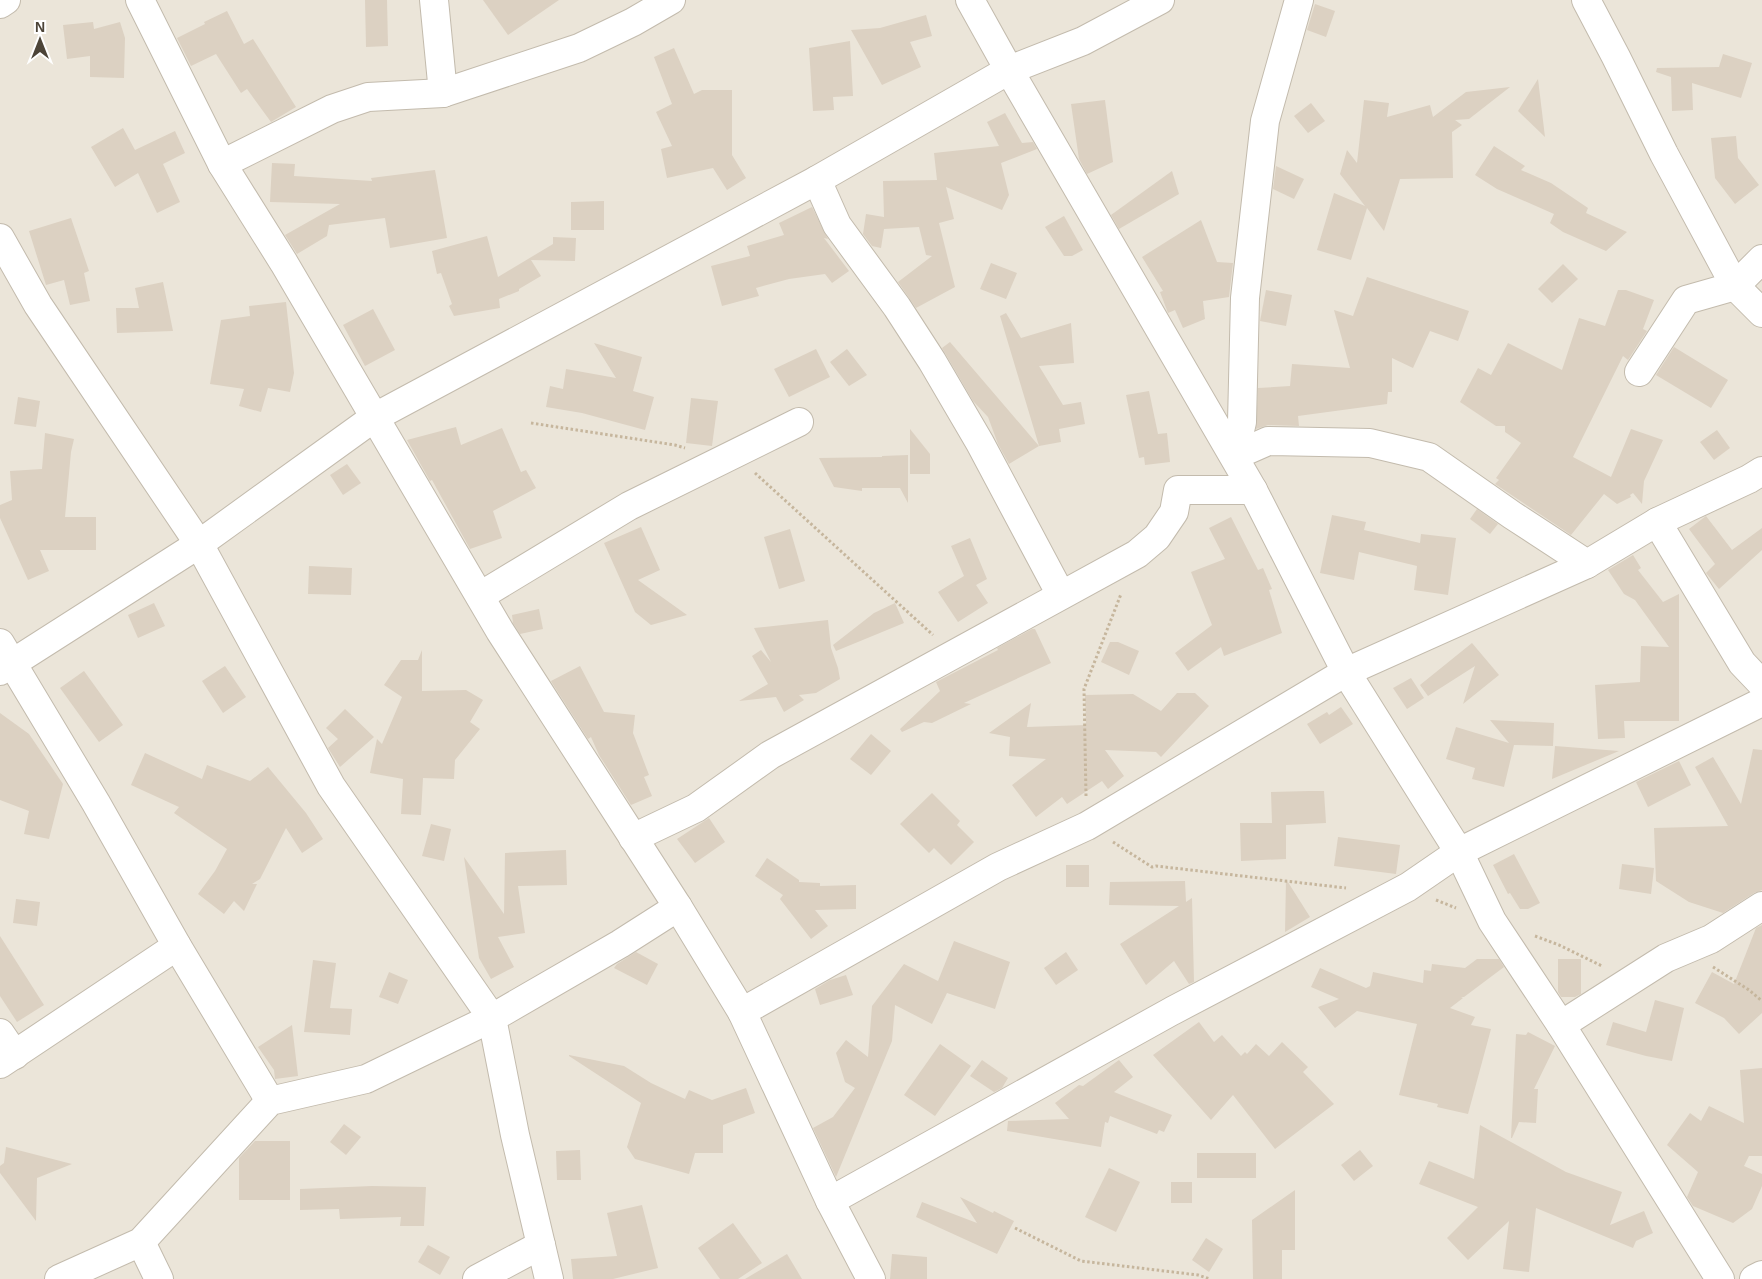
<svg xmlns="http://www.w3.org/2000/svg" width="1762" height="1279" font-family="Arial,sans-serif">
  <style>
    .residential { fill: #ebe5d9 }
    .building { fill: #dcd1c2 }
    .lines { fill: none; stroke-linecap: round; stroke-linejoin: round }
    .minor-casing { stroke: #c3bbad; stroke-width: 30 }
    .path { stroke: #c6b69d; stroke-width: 3; stroke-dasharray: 2.5 2.5; stroke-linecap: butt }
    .minor { stroke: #fff; stroke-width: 28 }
  </style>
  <rect width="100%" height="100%" fill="#f7f3eb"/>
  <!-- residential -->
  <rect class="residential" x="0" y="0" width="1762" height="1279"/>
  <!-- building -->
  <g class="building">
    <polygon points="365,0 387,0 388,46 366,47"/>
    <polygon points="483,0 559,0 508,35"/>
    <polygon points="1315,4 1335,11 1326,37 1307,30"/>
    <polygon points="227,11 244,44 253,39 296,107 271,122 247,89 241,93 216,54 191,66 177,38 205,24 204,22"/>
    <polygon points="926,15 932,36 910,42 921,67 882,85 851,30 880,28"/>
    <polygon points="93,22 94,29 120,22 125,38 124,78 90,77 90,56 67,59 63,25"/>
    <polygon points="850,41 853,96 833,97 834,110 813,111 809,48"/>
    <polygon points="674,48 694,94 702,90 732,90 732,155 746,178 727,190 713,168 667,178 661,149 672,146 656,112 672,104 654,57"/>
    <polygon points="1723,54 1752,63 1741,98 1692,83 1693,110 1672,111 1671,77 1656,72 1657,68 1719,67"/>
    <polygon points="1538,79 1545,137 1518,111"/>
    <polygon points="1510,87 1469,119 1455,120 1462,125 1452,132 1453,178 1400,179 1384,231 1367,208 1351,260 1317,250 1334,193 1365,206 1340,174 1347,150 1357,163 1364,100 1389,103 1387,117 1430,105 1433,117 1466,92"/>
    <polygon points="1105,100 1113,162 1087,174 1079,159 1071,104"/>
    <polygon points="1311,103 1325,121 1308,133 1294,116"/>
    <polygon points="1005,113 1022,143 1033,142 1037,149 1001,163 1009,195 1002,210 946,187 954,219 939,223 955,287 916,308 898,282 932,256 926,255 919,227 884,229 881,248 872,246 863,234 866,214 884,217 883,181 937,180 934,153 999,146 987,122"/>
    <polygon points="123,128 135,150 175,131 185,153 163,164 180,202 157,213 138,173 115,187 91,147"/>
    <polygon points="1736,136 1738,158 1759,185 1735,204 1715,178 1711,138"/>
    <polygon points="1494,146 1525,166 1521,170 1551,183 1588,208 1586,213 1627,232 1606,251 1563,232 1550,223 1554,214 1497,189 1475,175"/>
    <polygon points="272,163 295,164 294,176 372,181 371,178 435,170 447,238 390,248 385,218 329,225 327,236 297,254 285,235 340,204 270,202"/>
    <polygon points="1276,166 1304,179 1294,199 1273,189"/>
    <polygon points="1172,171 1179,194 1119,229 1111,215"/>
    <polygon points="604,201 604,230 571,230 571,202"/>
    <polygon points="812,207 828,239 824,238 849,271 832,283 825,274 789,279 756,288 759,296 722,306 711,266 750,256 747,246 784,235 779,223"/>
    <polygon points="1064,216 1083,250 1072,256 1064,256 1045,227"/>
    <polygon points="71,218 89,271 84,273 90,301 70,305 64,280 46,285 29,231"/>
    <polygon points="1201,220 1217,262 1233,263 1229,297 1203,301 1205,319 1183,328 1175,310 1168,313 1160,292 1163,291 1142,257"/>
    <polygon points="487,236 498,277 553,244 553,237 576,238 575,261 531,260 541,276 519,289 519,291 499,299 500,308 454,316 449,306 452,304 441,273 437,274 432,251"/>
    <polygon points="991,263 1017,273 1006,299 980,289"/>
    <polygon points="1563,264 1578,279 1552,303 1538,289"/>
    <polygon points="1367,277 1469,311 1458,341 1430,331 1413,368 1392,358 1392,392 1388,392 1387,404 1298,416 1299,426 1268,425 1256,429 1258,388 1290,386 1292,364 1350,368 1334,310 1353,316"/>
    <polygon points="163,282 173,331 117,333 116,308 139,308 135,288"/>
    <polygon points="1266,290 1292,295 1286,326 1260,321"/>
    <polygon points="1618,290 1626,290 1654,300 1643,329 1647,331 1628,360 1623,356 1573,457 1611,477 1631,429 1663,440 1644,481 1642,504 1633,493 1630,495 1631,497 1617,504 1604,494 1571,535 1495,484 1499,480 1496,478 1521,443 1505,432 1505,426 1496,426 1460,402 1478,368 1491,375 1508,343 1562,370 1579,318 1605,326"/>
    <polygon points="286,302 294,373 290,392 268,388 261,412 239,406 244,389 210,384 221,320 250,316 249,306"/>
    <polygon points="373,309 395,350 365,366 343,325"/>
    <polygon points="1006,313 1021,338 1071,323 1074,363 1039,366 1063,405 1081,402 1085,424 1059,429 1061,442 1039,446 1000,316"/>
    <polygon points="950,342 1039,446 1009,464 998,444 988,417 973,401 942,348"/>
    <polygon points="594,343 642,357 633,391 654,397 645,430 582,413 546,407 550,386 563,389 566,369 616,378"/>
    <polygon points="1674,347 1728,380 1711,408 1656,375"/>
    <polygon points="816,349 830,377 789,397 774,369"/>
    <polygon points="847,349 867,375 849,386 830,362"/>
    <polygon points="1149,391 1158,434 1167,433 1170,462 1145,465 1144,457 1139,458 1126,395"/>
    <polygon points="18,397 40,401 36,427 14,424"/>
    <polygon points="691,398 718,401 712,446 686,443"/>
    <polygon points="456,427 461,445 502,428 521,472 526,470 536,488 493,511 502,538 470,549 432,480 430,481 407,440"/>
    <polygon points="910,429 930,454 930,474 910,474"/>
    <polygon points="1717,430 1730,448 1714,460 1700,442"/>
    <polygon points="45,433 74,439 71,452 65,517 96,517 96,550 40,550 49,571 28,580 0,518 0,505 12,500 10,471 42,469"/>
    <polygon points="908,455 908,503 900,488 862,488 862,491 834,487 819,458 882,457 882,456"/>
    <polygon points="347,464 361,483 343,495 330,475"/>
    <polygon points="1477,509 1498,524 1490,534 1470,519"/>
    <polygon points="1332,515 1366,522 1364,530 1420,543 1421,534 1456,538 1448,595 1414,590 1417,566 1359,552 1354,580 1320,573"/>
    <polygon points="1706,516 1732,550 1762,528 1762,550 1719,589 1706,573 1715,564 1689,529"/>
    <polygon points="1231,517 1258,570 1263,568 1272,589 1269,590 1282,633 1224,656 1221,647 1188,671 1175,653 1212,625 1191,572 1225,559 1209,528"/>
    <polygon points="641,527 660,570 638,580 687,615 651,625 635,612 604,543"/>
    <polygon points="790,529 805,581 779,589 764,537"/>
    <polygon points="970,538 987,579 976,585 988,603 958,622 938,592 964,576 951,546"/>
    <polygon points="1633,555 1641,568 1638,570 1663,602 1679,594 1679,721 1624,721 1625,738 1598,739 1595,685 1640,682 1641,646 1669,647 1635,600 1624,594 1608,570"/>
    <polygon points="309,566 352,568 351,595 308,594"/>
    <polygon points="154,603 165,626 138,638 128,615"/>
    <polygon points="895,603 904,623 836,651 833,645 874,613"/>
    <polygon points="539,609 543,629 520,634 513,623 512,615"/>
    <polygon points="828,620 831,648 838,668 840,679 816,693 799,695 804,700 784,712 776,697 739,701 768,684 752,656 761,650 771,662 754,628"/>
    <polygon points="1032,629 1035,629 1051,663 964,703 971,704 932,723 924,722 902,732 900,729 940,691 936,682 998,650 997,648"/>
    <polygon points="1110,642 1118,642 1139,651 1129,675 1101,662"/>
    <polygon points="1472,643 1499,675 1463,704 1475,666 1428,696 1420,685"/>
    <polygon points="422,650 422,691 466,690 483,700 470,722 480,729 455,760 454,779 423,778 421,815 401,814 403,779 370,773 377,739 382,744 402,697 384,685 401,660 418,660"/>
    <polygon points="225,666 246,697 223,713 202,681"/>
    <polygon points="580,666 604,712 635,715 633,733 649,775 644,777 652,796 631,805 599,755 591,737 588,739 552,683 551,681"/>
    <polygon points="84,671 123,725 99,742 60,688"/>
    <polygon points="1411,678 1424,698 1407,709 1393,688"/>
    <polygon points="1177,693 1195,693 1209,706 1161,757 1156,752 1105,750 1124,776 1108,789 1102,781 1067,804 1062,797 1036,817 1012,785 1046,759 1009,756 1010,737 989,733 1031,703 1027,727 1086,725 1085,695 1133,694 1161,711"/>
    <polygon points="1341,707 1353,724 1320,744 1307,724 1327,712 1329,715"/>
    <polygon points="345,709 374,737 340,767 328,748 338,739 326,728"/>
    <polygon points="0,713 29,734 63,784 49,839 24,834 29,811 0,800"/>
    <polygon points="1490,720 1554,723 1553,746 1514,745 1504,787 1472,779 1475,768 1446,759 1456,727 1509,743"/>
    <polygon points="871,734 891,751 871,775 850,759"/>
    <polygon points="1555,746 1619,751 1552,779"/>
    <polygon points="1753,749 1762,750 1762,890 1754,893 1723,913 1689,902 1656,881 1654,828 1728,826 1695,767 1713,757 1741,804"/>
    <polygon points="145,753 202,779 207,765 250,781 268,767 306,813 323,839 302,853 286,828 260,879 252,884 257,884 244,911 234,901 224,914 198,894 215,871 227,849 174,813 179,807 131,785"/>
    <polygon points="1679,761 1691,785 1648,807 1636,782"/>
    <polygon points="1309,791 1324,791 1326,823 1286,825 1286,859 1241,861 1240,823 1272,823 1271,792"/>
    <polygon points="932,793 960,821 957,825 974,842 951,865 934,848 929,853 900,824"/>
    <polygon points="709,818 725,842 695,863 677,839"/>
    <polygon points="431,824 451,829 444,861 422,856"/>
    <polygon points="1338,837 1400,845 1396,874 1334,866"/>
    <polygon points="566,850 567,885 518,886 525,933 498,937 514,967 491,979 479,958 464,857 504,914 505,853"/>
    <polygon points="1514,854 1540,903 1528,909 1520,909 1510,893 1508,894 1493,865"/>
    <polygon points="767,858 799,880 799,882 820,883 820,886 856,885 856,909 815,910 828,926 811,939 780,899 783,895 755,876"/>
    <polygon points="1622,864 1654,868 1651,894 1619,889"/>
    <rect x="1066" y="865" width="23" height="22"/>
    <polygon points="1286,879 1310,917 1285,932"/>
    <polygon points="1185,881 1186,902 1192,898 1194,982 1189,984 1174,961 1146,985 1120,944 1179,906 1109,905 1110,882"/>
    <polygon points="16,899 40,902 37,926 13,923"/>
    <polygon points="1762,925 1762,1013 1739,1034 1724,1018 1695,1003 1712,972 1734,984 1756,928"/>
    <polygon points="0,936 44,1005 17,1022 0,996"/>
    <polygon points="954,941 1010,962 995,1009 947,993 932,1024 895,1005 892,1041 836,1177 813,1128 833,1117 855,1088 845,1082 836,1053 846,1040 868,1057 872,1006 904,964 938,981"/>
    <polygon points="636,952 658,964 647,985 614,968 617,964"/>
    <polygon points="1066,952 1078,970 1056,985 1044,968"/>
    <polygon points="1477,959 1499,959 1504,967 1464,997 1461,997 1463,998 1450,1008 1475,1017 1471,1025 1491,1029 1468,1114 1437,1107 1438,1104 1399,1095 1417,1024 1357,1011 1335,1028 1318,1007 1339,999 1311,987 1320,968 1366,988 1370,986 1373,972 1423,983 1424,970 1431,971 1432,964 1465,968"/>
    <polygon points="1558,959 1581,959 1581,994 1575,997 1561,997 1558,992"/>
    <polygon points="313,960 336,963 330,1008 352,1009 350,1035 304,1032"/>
    <polygon points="389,972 408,980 398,1004 379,997"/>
    <polygon points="846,975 853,995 820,1005 815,989 830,980"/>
    <polygon points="1655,1000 1684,1008 1672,1061 1646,1056 1606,1045 1613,1022 1646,1032"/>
    <polygon points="1199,1022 1214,1042 1222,1035 1241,1056 1245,1052 1247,1054 1256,1044 1269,1056 1282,1042 1308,1067 1303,1072 1334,1104 1275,1149 1233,1095 1211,1120 1153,1055"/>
    <polygon points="292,1025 298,1076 275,1079 274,1070 258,1047"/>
    <polygon points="1528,1032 1555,1046 1534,1089 1538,1089 1536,1123 1519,1122 1512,1138 1511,1138 1516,1034 1526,1035"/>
    <polygon points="940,1044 971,1066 935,1116 904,1095"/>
    <polygon points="569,1055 624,1066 651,1083 685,1099 689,1090 712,1100 746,1088 755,1113 723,1125 723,1153 695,1153 689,1174 635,1159 627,1147 641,1103 569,1056"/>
    <polygon points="982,1060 1008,1078 1002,1088 994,1092 970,1076"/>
    <polygon points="1119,1060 1133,1077 1114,1092 1172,1115 1164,1132 1159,1130 1157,1134 1110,1116 1108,1123 1105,1122 1101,1147 1007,1131 1008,1121 1069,1119 1055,1103 1079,1085 1083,1086"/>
    <polygon points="1762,1068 1762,1156 1749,1156 1744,1166 1762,1174 1762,1186 1752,1209 1733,1223 1693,1206 1687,1197 1698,1172 1667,1145 1690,1113 1701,1121 1709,1106 1744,1123 1740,1070"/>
    <polygon points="344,1124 361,1137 346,1155 330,1142"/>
    <polygon points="1480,1125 1566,1172 1622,1192 1610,1225 1644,1211 1653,1233 1636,1241 1633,1248 1536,1208 1529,1272 1503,1269 1509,1221 1468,1260 1447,1238 1478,1207 1419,1184 1429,1161 1474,1179"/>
    <polygon points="255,1141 290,1141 290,1200 239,1200 239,1158"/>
    <polygon points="6,1147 72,1164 37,1178 36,1221 0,1173 0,1166 4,1163"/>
    <polygon points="580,1150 581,1180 557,1180 556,1151"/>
    <polygon points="1360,1150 1373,1166 1354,1181 1341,1165"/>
    <rect x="1197" y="1153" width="59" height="25"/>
    <polygon points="1109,1168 1140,1182 1116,1232 1085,1217"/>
    <rect x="1171" y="1182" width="21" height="21"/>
    <polygon points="372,1186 426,1187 424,1226 400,1226 401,1217 340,1219 339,1209 300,1210 300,1189"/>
    <polygon points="1295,1190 1295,1250 1282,1250 1282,1279 1253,1279 1252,1220"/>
    <polygon points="960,1197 993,1213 994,1211 1014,1221 997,1254 916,1217 922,1202 977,1223"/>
    <polygon points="642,1205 658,1268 613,1279 573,1279 571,1259 617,1256 607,1213"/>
    <polygon points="733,1223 762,1263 738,1279 720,1279 698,1248"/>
    <polygon points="1206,1238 1223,1249 1209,1272 1192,1260"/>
    <polygon points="428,1245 450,1257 440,1275 418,1262"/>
    <polygon points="787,1254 802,1279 745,1279"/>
    <polygon points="892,1254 927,1257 927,1279 890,1279"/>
  </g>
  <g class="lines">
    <defs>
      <g id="minor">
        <polyline points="140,0 222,164 284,263 500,631 678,907 742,1012 830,1201 871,1279"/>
        <polyline points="434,0 443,93"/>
        <polyline points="970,0 1009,70 1253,490 1346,672 1459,852 1492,921 1561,1025 1720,1279"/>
        <polyline points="1586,0 1616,57 1664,154 1735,286 1762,313"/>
        <polyline points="0,4 6,0"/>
        <polyline points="222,164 332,109 368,97 443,93 579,48 633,22 671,0"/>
        <polyline points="817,180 837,225 897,307 932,361 980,443 1061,595"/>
        <polyline points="0,238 38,305 199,544 331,786 492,1018 366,1079 270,1101 141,1242 59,1279"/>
        <polyline points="1639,372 1686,300 1735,286 1762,259"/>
        <polyline points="1234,456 1268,441 1370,443 1429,457 1512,515 1587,564 1657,522 1742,663 1762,684"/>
        <polyline points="1234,456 1242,422 1245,298 1265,121 1299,0"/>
        <polyline points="1657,522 1749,479 1762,471"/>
        <polyline points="480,596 629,506 799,422"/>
        <polyline points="0,643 96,803 177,946 270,1101"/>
        <polyline points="0,671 199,544 375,417 817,180 1009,70 1083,41 1160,0"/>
        <polyline points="633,838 696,808 770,755 1137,554 1157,537 1174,512 1178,490 1253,490"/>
        <polyline points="742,1012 998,867 1087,826 1346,672 1587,564"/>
        <polyline points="1561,1025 1666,958 1711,939 1762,906"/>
        <polyline points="0,1033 15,1055"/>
        <polyline points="0,1064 177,946"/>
        <polyline points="830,1201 1172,1011 1408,887 1459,852 1762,702"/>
        <polyline points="141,1242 159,1279"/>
        <polyline points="477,1279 541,1245"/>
        <polyline points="549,1279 515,1135 492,1018 620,944 678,907"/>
        <polyline points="1754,1279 1762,1275"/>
      </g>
    </defs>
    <!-- minor casing -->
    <use href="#minor" class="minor-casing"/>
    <!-- path -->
    <g class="path">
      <polyline points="531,423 675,445 685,448"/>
      <polyline points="755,473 933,635"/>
      <polyline points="1086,796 1084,689 1121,594"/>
      <polyline points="1113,842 1152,867 1156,866 1346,888"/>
      <polyline points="1436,900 1456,908"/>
      <polyline points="1535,936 1559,945 1602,966"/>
      <polyline points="1713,967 1749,990 1762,1001"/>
      <polyline points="1015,1228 1081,1261 1198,1275 1210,1279"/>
    </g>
    <!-- minor -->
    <use href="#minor" class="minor"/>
  </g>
  <!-- north arrow -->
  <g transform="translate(40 40)" stroke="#ffffff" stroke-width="4" paint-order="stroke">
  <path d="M0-4L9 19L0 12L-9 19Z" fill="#4c4438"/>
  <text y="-8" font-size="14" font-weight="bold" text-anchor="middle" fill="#4c4438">N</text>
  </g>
</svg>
